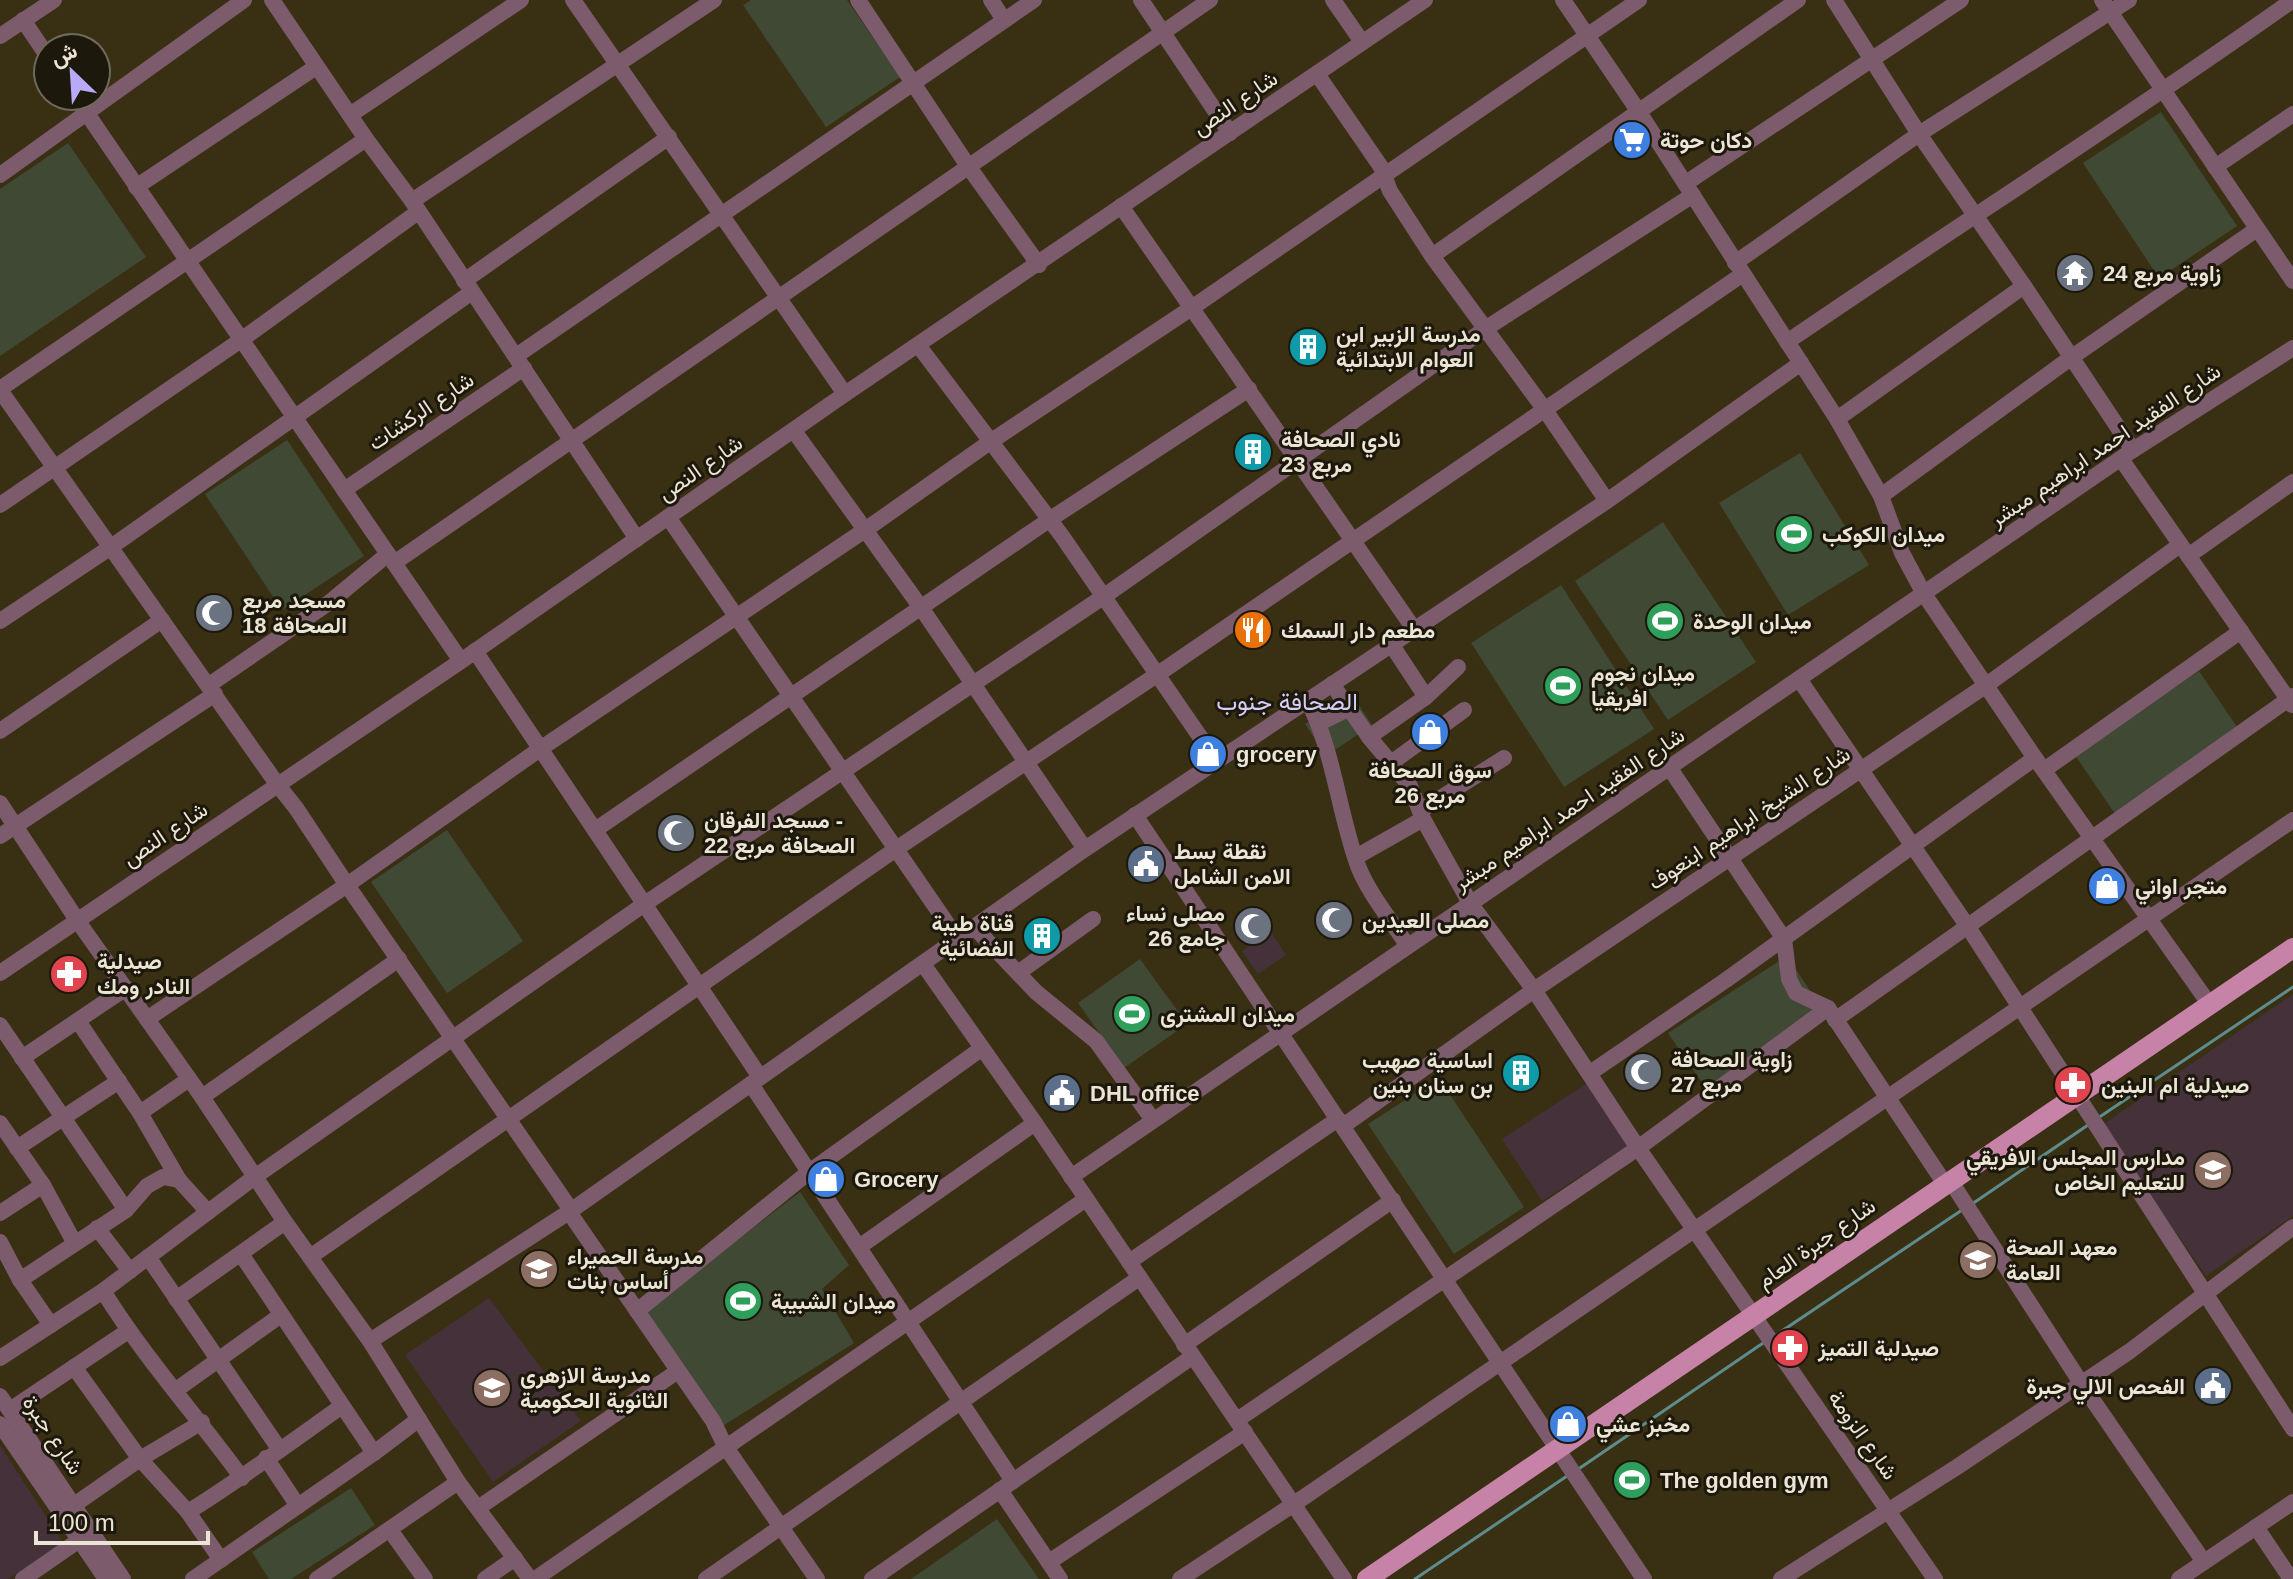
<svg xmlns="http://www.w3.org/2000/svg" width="2293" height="1579" font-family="Arial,Vazirmatn,sans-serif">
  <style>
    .education { fill: #44313a }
    .green { fill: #404934 }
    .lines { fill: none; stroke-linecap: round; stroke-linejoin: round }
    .stream { stroke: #5e8c8d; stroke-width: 3 }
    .minor { stroke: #7c5b6c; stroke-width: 16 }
    .major { stroke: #c683a7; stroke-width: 20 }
    .labels { text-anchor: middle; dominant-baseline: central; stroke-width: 6; stroke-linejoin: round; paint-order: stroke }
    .street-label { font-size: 22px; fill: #ebe5d5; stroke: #1c180c }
    .poi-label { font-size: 22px; font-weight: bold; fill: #ebe5d5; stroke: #1c180c; text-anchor: start }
    .neighbourhood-label { font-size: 24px; fill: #d5cef9; stroke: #1c180c }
  </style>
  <rect width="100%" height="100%" fill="#392f13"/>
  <!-- education -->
  <g class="education">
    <polygon points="1271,932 1286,955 1258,974 1242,951"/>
    <polygon points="2293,994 2293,1216 2206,1276 2102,1125"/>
    <polygon points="1592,1080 1633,1142 1542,1201 1502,1139"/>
    <polygon points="489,1298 581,1421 493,1482 405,1355"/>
    <polygon points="0,1445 64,1544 8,1579 0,1579"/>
  </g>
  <!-- green -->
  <g class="green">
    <polygon points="751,0 847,0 900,77 826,127 743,5"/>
    <polygon points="2161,112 2237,226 2159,278 2083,163"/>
    <polygon points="68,143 146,257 0,356 0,189"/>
    <polygon points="287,440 364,556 282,610 205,494"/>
    <polygon points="1800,453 1869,565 1788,615 1719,503"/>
    <polygon points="1663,522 1756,662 1668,720 1575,581"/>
    <polygon points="1561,585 1654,729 1564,787 1471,643"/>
    <polygon points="2199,671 2239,730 2115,814 2075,755"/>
    <polygon points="1351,693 1372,725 1326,756 1305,724"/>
    <polygon points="447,830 523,941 447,993 371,882"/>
    <polygon points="1787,956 1823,1010 1707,1090 1668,1033"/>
    <polygon points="1140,959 1187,1024 1124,1068 1078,1003"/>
    <polygon points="1439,1078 1524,1207 1454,1254 1368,1124"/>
    <polygon points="800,1192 849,1265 822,1289 854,1343 721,1427 643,1312"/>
    <polygon points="351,1488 375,1525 291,1579 269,1579 252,1552"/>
    <polygon points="997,1519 1039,1579 911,1579"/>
  </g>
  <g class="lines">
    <!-- stream -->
    <g class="stream">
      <polyline points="2098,1118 2293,987"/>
      <polyline points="1972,1204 2088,1125"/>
      <polyline points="1776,1335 1962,1210"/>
      <polyline points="1577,1470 1766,1341"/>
      <polyline points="1415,1579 1567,1476"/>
    </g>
    <!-- minor -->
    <g class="minor">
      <polyline points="272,0 366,139 412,201 637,539"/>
      <polyline points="573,0 845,394"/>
      <polyline points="858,0 968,166 1039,265"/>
      <polyline points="991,0 1004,20"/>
      <polyline points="1141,0 1230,133"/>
      <polyline points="1333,0 1362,42"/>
      <polyline points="1563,0 1639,112 1837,419 1881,496 1902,553 1924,594 2035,758 2210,1005"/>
      <polyline points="1834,0 1919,134 2024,286 2133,450"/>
      <polyline points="2102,0 2293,281"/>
      <polyline points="23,20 48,57"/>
      <polyline points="0,36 54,0"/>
      <polyline points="1317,74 1381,167 1390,191 1432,256 1545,410 1607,501"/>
      <polyline points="75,96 461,661"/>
      <polyline points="350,115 521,0"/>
      <polyline points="2215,167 2293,114"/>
      <polyline points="0,175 244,0"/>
      <polyline points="1686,183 1961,0"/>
      <polyline points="136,187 316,67"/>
      <polyline points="412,201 714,0"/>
      <polyline points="1121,206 1414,629"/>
      <polyline points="1432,256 1798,0"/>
      <polyline points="1735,263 1919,134 2129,0"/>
      <polyline points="464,281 669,137"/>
      <path d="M1787,342C1955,227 2127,118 2293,0"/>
      <polyline points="918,345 1062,536 1216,760"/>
      <polyline points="516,356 1034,0"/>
      <polyline points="0,389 366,139"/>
      <polyline points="0,390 277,784 296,808 347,885 571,1210"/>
      <polyline points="1837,419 2024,286"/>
      <polyline points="794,431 922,609 1085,849"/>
      <polyline points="2121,459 2292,705"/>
      <polyline points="344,490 524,368"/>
      <polyline points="1881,496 2072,357 2257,229"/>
      <polyline points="0,505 241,340 418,212"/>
      <polyline points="668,517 957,938"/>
      <polyline points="2188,556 2293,482"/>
      <polyline points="394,563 1210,0"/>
      <polyline points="0,621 111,547 472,292"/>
      <polyline points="1391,644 1426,697"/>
      <polyline points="475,651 760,1077"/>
      <polyline points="1799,679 1968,927 2293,1429"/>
      <polyline points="1332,684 1369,737 1410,786 1423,819 1470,903 1534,990 1638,1148 1935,1579"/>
      <polyline points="209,685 330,602 388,554"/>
      <path d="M1307,699C1334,751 1338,811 1358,866C1369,894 1391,920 1407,945"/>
      <polyline points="1319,723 1348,709"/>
      <polyline points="0,731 162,620"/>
      <polyline points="1369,737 1426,697 1458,667"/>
      <polyline points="1391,763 1464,710"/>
      <polyline points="1669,767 1784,939 1789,979 1796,993 1828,1008 1945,1184"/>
      <polyline points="2044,770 2241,631"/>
      <polyline points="0,803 77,920 202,1097 285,1222 370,1341 458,1482 530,1579"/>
      <polyline points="1420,811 1504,758"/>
      <polyline points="1135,815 1644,1579"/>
      <polyline points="595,830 1049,520 1249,389"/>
      <polyline points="0,836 215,694"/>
      <polyline points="1356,857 1423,819"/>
      <polyline points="974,927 1036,992 1096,1041 1153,1120"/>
      <polyline points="923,964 1035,1123 1344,1579"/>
      <polyline points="0,973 461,661 845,394 1425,0"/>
      <polyline points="1018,973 1093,919"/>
      <polyline points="147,1019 347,885 540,749 865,530 990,442 1193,307 1639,0"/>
      <polyline points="1835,1020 2293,696"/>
      <polyline points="78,1021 140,1113 179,1180 208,1212"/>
      <polyline points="0,1025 126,1210"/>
      <polyline points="22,1058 126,988"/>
      <polyline points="1590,1073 1726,980 2035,758"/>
      <polyline points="751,1084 1013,1481"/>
      <polyline points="202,1097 399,959"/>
      <polyline points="140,1113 189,1079"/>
      <polyline points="0,1123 43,1185 74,1242"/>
      <polyline points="1343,1126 1534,990 1985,686 2180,545"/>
      <polyline points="17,1148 119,1081"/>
      <polyline points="1071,1177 2133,450 2293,348"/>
      <polyline points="1950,1180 2081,1383 2204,1562"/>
      <polyline points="569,1212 713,1421 725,1446 817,1579"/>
      <polyline points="0,1213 43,1185"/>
      <polyline points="97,1228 130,1271"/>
      <polyline points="0,1242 20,1280 51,1325"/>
      <polyline points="859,1247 1035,1123"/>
      <polyline points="241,1254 374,1453"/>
      <polyline points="148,1257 280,1450"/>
      <polyline points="310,1257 896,849 1158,674 1743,274"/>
      <polyline points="1129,1262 1338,1119"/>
      <polyline points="20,1280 126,1210 147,1186 163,1177 179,1180"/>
      <path d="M103,1291C144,1357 196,1415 242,1478"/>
      <polyline points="176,1299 285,1222"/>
      <polyline points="637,1311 809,1172 981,1049"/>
      <polyline points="370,1341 569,1212 1085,849 1607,501 1801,363"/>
      <polyline points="1184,1345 1393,1200"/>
      <polyline points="0,1358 103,1291 256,1176 643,905 1103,597 1485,329 1693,195"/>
      <polyline points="74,1367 140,1459 188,1512 221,1560"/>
      <polyline points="176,1390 281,1315"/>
      <polyline points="0,1396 123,1579"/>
      <polyline points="10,1410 128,1331"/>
      <polyline points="1237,1420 1638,1148 1828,1008"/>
      <polyline points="0,1424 106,1579"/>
      <polyline points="266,1458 298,1506"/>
      <polyline points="1000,1490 1060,1579"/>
      <polyline points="74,1505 140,1459 202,1422"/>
      <polyline points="478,1508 678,1371"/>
      <path d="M188,1512C241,1479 291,1442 342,1406"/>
      <polyline points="2256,1527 2291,1579"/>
      <polyline points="390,1530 425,1579"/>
      <polyline points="1049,1562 1245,1432"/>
      <polyline points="23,1579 88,1534"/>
      <polyline points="193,1579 374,1453 419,1419"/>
      <polyline points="317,1579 458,1482"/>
      <polyline points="485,1579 515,1558"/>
      <polyline points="535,1579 1086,1199"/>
      <polyline points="706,1579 1139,1278"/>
      <polyline points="872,1579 1192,1357"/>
      <polyline points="1180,1579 1294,1504 2293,820"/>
      <polyline points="1781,1579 1957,1467 2130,1351 2293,1227"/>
      <polyline points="2179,1579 2293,1502"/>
    </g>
    <!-- major -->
    <polyline class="major" points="1367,1579 2293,948"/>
  </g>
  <!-- icons -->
  <defs>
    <symbol id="supermarket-disc" viewBox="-11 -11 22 22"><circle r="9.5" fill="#3f7fe0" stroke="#1c180c"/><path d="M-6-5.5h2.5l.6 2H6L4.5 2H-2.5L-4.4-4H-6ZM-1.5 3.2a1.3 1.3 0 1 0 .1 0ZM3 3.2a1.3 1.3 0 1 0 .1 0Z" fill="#fff"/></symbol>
    <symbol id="temple-disc" viewBox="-11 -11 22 22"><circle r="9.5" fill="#6b7280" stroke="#1c180c"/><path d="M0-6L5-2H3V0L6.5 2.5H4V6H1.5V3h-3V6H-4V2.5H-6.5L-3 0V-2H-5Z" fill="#fff"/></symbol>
    <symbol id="building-disc" viewBox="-11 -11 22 22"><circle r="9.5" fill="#0f9aa8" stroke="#1c180c"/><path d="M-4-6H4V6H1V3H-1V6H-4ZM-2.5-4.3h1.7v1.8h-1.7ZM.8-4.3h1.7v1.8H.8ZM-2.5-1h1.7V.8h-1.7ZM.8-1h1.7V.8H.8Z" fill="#fff"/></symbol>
    <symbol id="stadium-disc" viewBox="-11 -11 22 22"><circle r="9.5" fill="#2e9e5b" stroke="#1c180c"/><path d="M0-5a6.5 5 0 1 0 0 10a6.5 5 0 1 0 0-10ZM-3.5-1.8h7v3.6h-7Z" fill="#fff"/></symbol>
    <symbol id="mosque-disc" viewBox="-11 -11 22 22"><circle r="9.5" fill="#6b7280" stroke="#1c180c"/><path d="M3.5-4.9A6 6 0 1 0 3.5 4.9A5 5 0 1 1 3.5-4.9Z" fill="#fff"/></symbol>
    <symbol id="restaurant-disc" viewBox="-11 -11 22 22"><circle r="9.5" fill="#e8710a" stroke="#1c180c"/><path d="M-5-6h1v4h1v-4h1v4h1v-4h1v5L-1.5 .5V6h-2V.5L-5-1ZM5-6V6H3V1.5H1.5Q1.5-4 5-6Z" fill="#fff"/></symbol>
    <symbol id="shop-disc" viewBox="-11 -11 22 22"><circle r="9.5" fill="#3f7fe0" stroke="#1c180c"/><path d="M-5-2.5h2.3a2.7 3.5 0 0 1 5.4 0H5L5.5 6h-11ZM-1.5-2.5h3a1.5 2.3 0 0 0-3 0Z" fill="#fff"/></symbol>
    <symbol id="civic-disc" viewBox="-11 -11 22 22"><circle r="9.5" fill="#5c6f8a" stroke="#1c180c"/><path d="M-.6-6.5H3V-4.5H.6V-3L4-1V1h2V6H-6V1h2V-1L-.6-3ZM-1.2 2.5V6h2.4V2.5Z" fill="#fff"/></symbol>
    <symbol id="pharmacy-disc" viewBox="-11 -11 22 22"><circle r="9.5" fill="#e0444e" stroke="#1c180c"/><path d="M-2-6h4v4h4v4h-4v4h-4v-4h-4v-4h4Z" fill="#fff"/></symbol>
    <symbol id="school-disc" viewBox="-11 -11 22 22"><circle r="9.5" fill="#8d6e63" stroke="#1c180c"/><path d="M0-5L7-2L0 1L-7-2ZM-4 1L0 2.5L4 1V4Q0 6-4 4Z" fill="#fff"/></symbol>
    <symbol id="university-disc" viewBox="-11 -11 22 22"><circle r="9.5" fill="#8d6e63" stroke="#1c180c"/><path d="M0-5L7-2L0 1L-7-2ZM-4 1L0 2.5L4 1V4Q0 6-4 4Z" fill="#fff"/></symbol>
  </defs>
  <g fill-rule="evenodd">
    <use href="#supermarket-disc" x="1610" y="118" width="44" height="44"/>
    <use href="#temple-disc" x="2053" y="251" width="44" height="44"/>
    <use href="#building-disc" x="1286" y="325" width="44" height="44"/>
    <use href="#building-disc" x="1231" y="430" width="44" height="44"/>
    <use href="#stadium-disc" x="1772" y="512" width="44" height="44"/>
    <use href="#mosque-disc" x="192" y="591" width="44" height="44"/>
    <use href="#stadium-disc" x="1643" y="599" width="44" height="44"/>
    <use href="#restaurant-disc" x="1231" y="608" width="44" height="44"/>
    <use href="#stadium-disc" x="1541" y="664" width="44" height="44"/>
    <use href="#shop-disc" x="1408" y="710" width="44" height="44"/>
    <use href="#shop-disc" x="1186" y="732" width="44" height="44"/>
    <use href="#mosque-disc" x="654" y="811" width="44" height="44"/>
    <use href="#civic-disc" x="1124" y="842" width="44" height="44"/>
    <use href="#shop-disc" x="2085" y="864" width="44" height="44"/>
    <use href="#mosque-disc" x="1312" y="898" width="44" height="44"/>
    <use href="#mosque-disc" x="1231" y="904" width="44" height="44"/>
    <use href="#building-disc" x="1020" y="914" width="44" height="44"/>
    <use href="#pharmacy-disc" x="47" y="952" width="44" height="44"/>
    <use href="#stadium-disc" x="1110" y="992" width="44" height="44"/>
    <use href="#mosque-disc" x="1621" y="1050" width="44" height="44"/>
    <use href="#building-disc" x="1499" y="1051" width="44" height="44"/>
    <use href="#pharmacy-disc" x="2051" y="1063" width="44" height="44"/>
    <use href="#civic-disc" x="1040" y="1071" width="44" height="44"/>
    <use href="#school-disc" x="2191" y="1148" width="44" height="44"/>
    <use href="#shop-disc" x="804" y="1157" width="44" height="44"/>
    <use href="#university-disc" x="1956" y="1238" width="44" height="44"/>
    <use href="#school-disc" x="517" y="1247" width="44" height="44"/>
    <use href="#stadium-disc" x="721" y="1279" width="44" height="44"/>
    <use href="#pharmacy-disc" x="1768" y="1326" width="44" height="44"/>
    <use href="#civic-disc" x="2191" y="1364" width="44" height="44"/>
    <use href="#school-disc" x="470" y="1366" width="44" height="44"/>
    <use href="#shop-disc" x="1546" y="1402" width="44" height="44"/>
    <use href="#stadium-disc" x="1610" y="1458" width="44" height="44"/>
  </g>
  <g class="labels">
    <!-- street labels -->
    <g class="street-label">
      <text transform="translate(1235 103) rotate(-34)">شارع النص</text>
      <text transform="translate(421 411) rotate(-34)">شارع الركشات</text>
      <text transform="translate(2105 445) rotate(-34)">شارع الفقيد احمد ابراهيم مبشر</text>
      <text transform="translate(700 468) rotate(-35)">شارع النص</text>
      <text transform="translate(1569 809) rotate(-34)">شارع الفقيد احمد ابراهيم مبشر</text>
      <text transform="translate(1749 818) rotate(-34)">شارع الشيخ ابراهيم ابنعوف</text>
      <text transform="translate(165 834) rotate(-34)">شارع النص</text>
      <text transform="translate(1816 1243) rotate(-35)">شارع جبرة العام</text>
      <text transform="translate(53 1435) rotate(56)">شارع جبرة</text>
      <text transform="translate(1863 1435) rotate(55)">شارع الزومة</text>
    </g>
    <!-- poi labels -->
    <g class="poi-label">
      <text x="1660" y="140">دكان حوتة</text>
      <text x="2103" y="273">زاوية مربع 24</text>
      <text x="1336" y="334">مدرسة الزبير ابن<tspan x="1336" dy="25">العوام الابتدائية</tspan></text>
      <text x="1281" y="439">نادي الصحافة<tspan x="1281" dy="25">مربع 23</tspan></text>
      <text x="1822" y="534">ميدان الكوكب</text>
      <text x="242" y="600">مسجد مربع<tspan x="242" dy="25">18 الصحافة</tspan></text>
      <text x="1693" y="621">ميدان الوحدة</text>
      <text x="1281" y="630">مطعم دار السمك</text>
      <text x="1591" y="673">ميدان نجوم<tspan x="1591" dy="25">افريقيا</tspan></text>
      <text x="1236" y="754">grocery</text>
      <text x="1430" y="770" text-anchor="middle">سوق الصحافة<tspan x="1430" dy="25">مربع 26</tspan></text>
      <text x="704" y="820">مسجد الفرقان -<tspan x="704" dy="25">الصحافة مربع 22</tspan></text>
      <text x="1174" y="851">نقطة بسط<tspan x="1174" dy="25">الامن الشامل</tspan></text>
      <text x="2135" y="886">متجر اواني</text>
      <text x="1225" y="913" text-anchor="end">مصلى نساء<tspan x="1225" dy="25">جامع 26</tspan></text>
      <text x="1362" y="920">مصلى العيدين</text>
      <text x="1014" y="923" text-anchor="end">قناة طيبة<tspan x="1014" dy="25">الفضائية</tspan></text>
      <text x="97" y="961">صيدلية<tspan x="97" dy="25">النادر ومك</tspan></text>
      <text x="1160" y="1014">ميدان المشترى</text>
      <text x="1671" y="1059">زاوية الصحافة<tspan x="1671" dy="25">مربع 27</tspan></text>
      <text x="1493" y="1060" text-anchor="end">اساسية صهيب<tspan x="1493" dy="25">بن سنان بنين</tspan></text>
      <text x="2101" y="1085">صيدلية ام البنين</text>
      <text x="1090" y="1093">DHL office</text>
      <text x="2185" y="1157" text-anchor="end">مدارس المجلس الافريقي<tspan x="2185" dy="25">للتعليم الخاص</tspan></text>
      <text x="854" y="1179">Grocery</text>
      <text x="2006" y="1247">معهد الصحة<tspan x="2006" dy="25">العامة</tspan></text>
      <text x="567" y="1256">مدرسة الحميراء<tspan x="567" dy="25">أساس بنات</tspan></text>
      <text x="771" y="1301">ميدان الشبيبة</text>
      <text x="1818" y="1348">صيدلية التميز</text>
      <text x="520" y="1375">مدرسة الازهري<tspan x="520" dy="25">الثانوية الحكومية</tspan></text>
      <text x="2185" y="1386" text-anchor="end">الفحص الالي جبرة</text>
      <text x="1596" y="1424">مخبز عشي</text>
      <text x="1660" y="1480">The golden gym</text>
    </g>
    <!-- neighbourhood labels -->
    <g class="neighbourhood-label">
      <text x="1287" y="701">الصحافة جنوب</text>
    </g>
  </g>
  <!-- north arrow -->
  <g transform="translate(72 72) rotate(335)"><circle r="38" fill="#1c180c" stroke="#6f6a5c" stroke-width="2"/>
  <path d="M0-6L14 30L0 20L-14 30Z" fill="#b9aaf7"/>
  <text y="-12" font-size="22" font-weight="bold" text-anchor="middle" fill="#ebe5d5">ش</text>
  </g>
  <!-- scale -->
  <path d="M36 1531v12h172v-12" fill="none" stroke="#ebe5d5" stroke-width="4"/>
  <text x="48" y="1531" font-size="24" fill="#ebe5d5" stroke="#1c180c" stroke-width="6" paint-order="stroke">100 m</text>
</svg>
